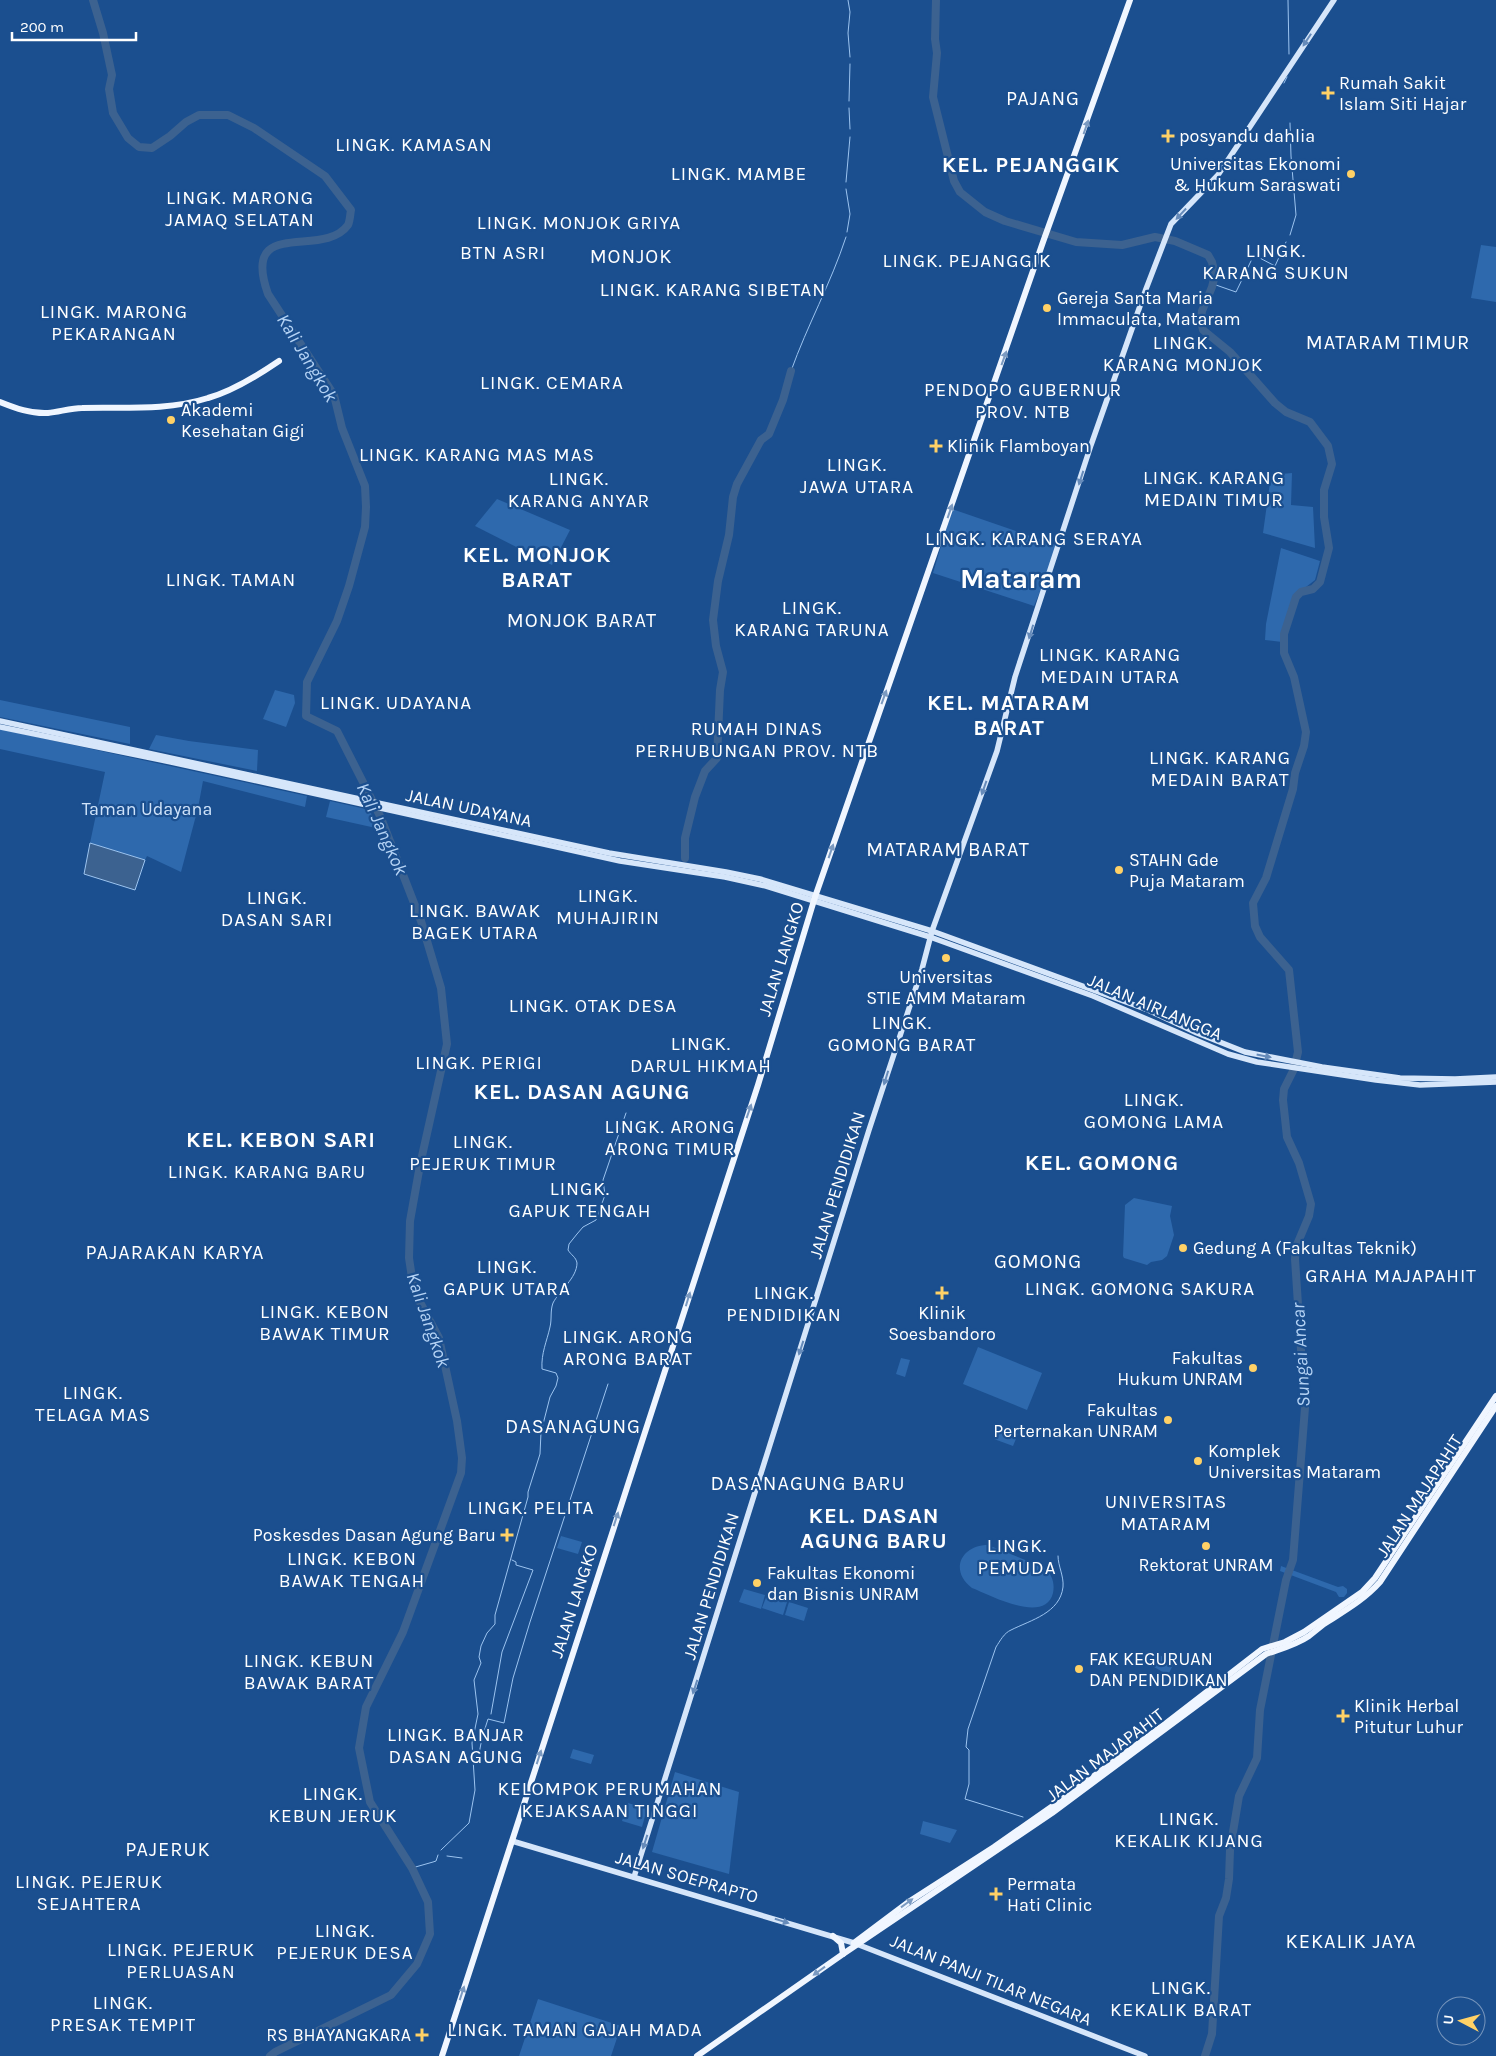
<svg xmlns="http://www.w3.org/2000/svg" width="1496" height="2056" font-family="Karla,sans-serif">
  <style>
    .green { fill: #2e69ad }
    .water { fill: #3c6290; stroke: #9cc4f0 }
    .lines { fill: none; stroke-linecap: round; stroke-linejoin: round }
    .stream { stroke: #9cc4f0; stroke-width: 1 }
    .river { stroke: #3c6290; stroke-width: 8 }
    .secondary { stroke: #d6e6fa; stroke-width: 5.5 }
    .primary { stroke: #f0f6ff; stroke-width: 6 }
    .oneway { fill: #668bba }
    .oneway2 { fill: #7b9ac1 }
    .poi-dot { fill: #ffd166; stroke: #1b4f8f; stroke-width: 2 }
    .labels { text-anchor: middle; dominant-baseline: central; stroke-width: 4.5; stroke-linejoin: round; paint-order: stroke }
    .poi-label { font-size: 18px; fill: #fff; stroke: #1b4f8f; text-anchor: start }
    .street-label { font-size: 18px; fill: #fff; stroke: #1b4f8f }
    .park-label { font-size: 18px; fill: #cfe3fa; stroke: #1b4f8f }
    .neighbourhood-label { font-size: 19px; letter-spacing: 1px; fill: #fff; stroke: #1b4f8f }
    .water-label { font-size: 19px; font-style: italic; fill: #b5d3f5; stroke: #1b4f8f }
    .quarter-label { font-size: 20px; letter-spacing: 1px; fill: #fff; stroke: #1b4f8f }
    .district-label { font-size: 22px; font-weight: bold; letter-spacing: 1px; fill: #fff; stroke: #1b4f8f }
    .town-label { font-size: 28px; font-weight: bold; fill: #fff; stroke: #1b4f8f }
  </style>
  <rect width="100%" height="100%" fill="#1b4f8f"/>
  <!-- green -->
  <g class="green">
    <polygon points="1481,245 1496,247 1496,302 1471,298"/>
    <polygon points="1292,473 1291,505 1313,507 1315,548 1263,533 1271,475"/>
    <polygon points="497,499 570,530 552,565 475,526"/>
    <polygon points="952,509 1059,546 1034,606 933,573"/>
    <polygon points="1281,548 1320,561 1315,580 1293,597 1283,629 1282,642 1265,640 1266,624"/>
    <polygon points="275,690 294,695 295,703 286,727 263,719"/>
    <polygon points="0,700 130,727 130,744 0,717"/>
    <polygon points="0,729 307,796 305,807 203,781 198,808 181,872 147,856 145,860 90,843 105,772 0,749"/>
    <polygon points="156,735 189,741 258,750 257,771 149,749"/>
    <polygon points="330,801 370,810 376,828 326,817"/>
    <polygon points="1134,1198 1172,1206 1170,1216 1174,1235 1167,1256 1162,1260 1151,1262 1147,1265 1124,1258 1123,1256 1125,1205"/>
    <polygon points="978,1347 1042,1373 1027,1410 963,1384"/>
    <polygon points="901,1358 910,1360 905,1377 896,1374"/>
    <polygon points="999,1426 1018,1434 1013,1446 994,1439"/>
    <polygon points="561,1536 582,1542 578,1554 557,1548"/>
    <path d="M988,1545L1045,1568C1052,1575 1055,1583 1053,1593C1045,1625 990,1595 972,1588C949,1571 961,1545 988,1545Z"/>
    <polygon points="1281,1566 1338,1587 1343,1586 1347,1589 1347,1593 1344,1597 1339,1597 1336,1592 1280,1571"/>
    <polygon points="744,1589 765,1595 761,1609 739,1602"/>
    <polygon points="767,1595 787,1602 783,1615 762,1608"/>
    <polygon points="789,1602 808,1608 804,1621 785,1615"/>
    <polygon points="1154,1652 1174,1663 1168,1675 1147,1663"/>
    <polygon points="573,1749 594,1755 591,1764 570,1758"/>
    <polygon points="675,1772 739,1792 729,1874 652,1852"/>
    <polygon points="628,1803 647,1809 642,1827 622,1821"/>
    <polygon points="923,1821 957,1830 950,1843 920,1834"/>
    <polygon points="538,1999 621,2026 611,2056 519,2056"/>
  </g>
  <!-- water -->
  <polygon class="water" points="90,843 145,860 135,890 84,874"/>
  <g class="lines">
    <!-- stream -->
    <g class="stream">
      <polyline points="848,0 850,12 848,33 850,57"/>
      <polyline points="1288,0 1289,54"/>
      <polyline points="1284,83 1287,77"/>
      <polyline points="849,101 850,64"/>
      <polyline points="849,108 850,129"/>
      <polyline points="1290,123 1291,156 1296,215 1290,235"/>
      <polyline points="846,182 850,137"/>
      <polyline points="846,189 850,214 847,232"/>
      <polyline points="1254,255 1275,266 1286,242"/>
      <polyline points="1213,284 1236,292 1251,261"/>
      <path d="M791,371C807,326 831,283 846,237"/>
      <polyline points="491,1714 502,1652 533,1570 516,1565 516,1562 512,1560"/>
      <polyline points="474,1765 478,1759 482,1738 488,1719 504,1723 513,1678 530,1622 608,1384"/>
      <path d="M1023,1817L965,1799L969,1784V1750L966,1747L968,1729L996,1647C1000,1641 1004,1633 1011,1630C1031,1620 1060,1613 1063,1587C1064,1576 1058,1566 1058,1556"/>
      <path d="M441,1850L469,1823L475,1790L472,1743L478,1714L474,1680L481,1663L479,1657L481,1646L487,1633L495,1624V1615L528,1497V1492L540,1454L541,1432L550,1397L556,1386L558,1378L556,1373L542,1369C541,1353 547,1341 550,1327C552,1319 550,1311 553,1303C559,1291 577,1278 577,1263C576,1257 571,1255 568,1250L569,1244L577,1234L583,1227L596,1220L605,1195L603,1180L626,1113"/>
      <polyline points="447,1856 462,1858"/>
      <polyline points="412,1868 433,1862 436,1861 438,1855"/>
    </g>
    <!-- river -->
    <g class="river">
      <path d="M93,0L103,33L112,75L109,89L113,113L128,138L139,147L152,148L170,136L186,122L199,115H228L254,128L325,176L351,210C350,215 350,221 348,225C323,260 240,215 268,294L334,395L342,428L365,486L366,507L365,527L349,586L337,621L307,682L306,716L337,731L365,786L381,818L421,921L441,988L447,1044L420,1165L410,1221L409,1258L414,1291L439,1338L457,1421L462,1458L461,1473L403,1632L366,1707L359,1748L370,1802L412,1868L428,1902L430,1934L417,1964L391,1995L275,2052L270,2056"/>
      <polyline points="936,0 935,39 937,53 933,97 954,181 960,192 985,212 1005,221 1076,242 1122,245 1155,237 1175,241 1208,255 1212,262 1215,275 1212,287 1202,311 1201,321 1203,330 1230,352 1275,403 1286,412 1310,422 1328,446 1332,464 1324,490 1324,517 1329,548 1320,582 1313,589 1301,592 1296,597 1284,634 1284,653 1294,677 1306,732 1304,746 1295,773 1293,789 1266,878 1253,903 1255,926 1260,937 1289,970 1298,1052 1294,1069 1284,1089 1283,1100 1287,1137 1299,1163 1311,1204 1309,1216 1296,1247 1295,1259 1303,1380 1306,1395 1293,1560 1286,1580 1260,1710 1257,1758 1239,1796 1230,1850 1229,1879 1226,1898 1219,1916 1212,2034 1205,2056"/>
      <polyline points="685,858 685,838 695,797 705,771 717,758 720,690 723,672 716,646 713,620 718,581 729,535 733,497 737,484 761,440 769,434 783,400 791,371"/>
    </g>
    <!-- secondary -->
    <g class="secondary">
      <polyline points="0,721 609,853 726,872 760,879 932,931 1148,1010 1197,1033 1245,1052 1322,1067 1400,1078 1455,1079 1496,1077"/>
      <polyline points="0,727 171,762 620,861 725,877 766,886 930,937 1093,996 1228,1054 1257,1062 1376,1080 1420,1085 1496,1082"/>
      <polyline points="512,1841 854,1943 1145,2056"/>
      <polyline points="634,1877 869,1130 922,969 932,931 997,751 1015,677 1091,445 1146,289 1171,224 1218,175 1334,0"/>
    </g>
    <!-- primary -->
    <g class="primary">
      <path d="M0,402C15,408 31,414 48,413C59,412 71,408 82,408C124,407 167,411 208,398C233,391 257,376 279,361"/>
      <polyline points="833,1936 841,1943 843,1954"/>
      <polyline points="854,1943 910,1901 994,1847 1057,1803 1161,1727 1262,1649 1285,1642 1304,1632 1362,1592 1375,1578 1496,1396"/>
      <polyline points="442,2056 758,1085 815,897 1043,242 1130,0"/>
      <path d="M697,2056L843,1954L1052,1813L1266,1654C1280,1649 1296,1645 1309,1636C1314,1632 1319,1628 1324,1624C1344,1611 1364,1600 1380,1582L1496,1406"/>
    </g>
  </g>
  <!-- one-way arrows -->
  <defs><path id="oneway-solid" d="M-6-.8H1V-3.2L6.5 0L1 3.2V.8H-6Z" transform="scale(1.25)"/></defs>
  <g class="oneway">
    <use href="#oneway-solid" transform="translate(1307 40) rotate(123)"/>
    <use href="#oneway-solid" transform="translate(1181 214) rotate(133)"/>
    <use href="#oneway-solid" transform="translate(1081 478) rotate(108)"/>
    <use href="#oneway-solid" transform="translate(1031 632) rotate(107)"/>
    <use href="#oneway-solid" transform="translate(984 788) rotate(109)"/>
    <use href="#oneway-solid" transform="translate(1264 1056) rotate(11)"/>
    <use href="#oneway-solid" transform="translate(886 1078) rotate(107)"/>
    <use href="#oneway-solid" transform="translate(801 1348) rotate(108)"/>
    <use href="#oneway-solid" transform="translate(695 1687) rotate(108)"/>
    <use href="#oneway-solid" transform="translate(645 1842) rotate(108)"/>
    <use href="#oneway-solid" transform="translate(782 1921) rotate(17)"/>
  </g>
  <g class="oneway2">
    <use href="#oneway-solid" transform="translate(1086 127) rotate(-71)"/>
    <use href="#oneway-solid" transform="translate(1004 358) rotate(-70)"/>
    <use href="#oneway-solid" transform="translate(950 511) rotate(-71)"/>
    <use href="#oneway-solid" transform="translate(884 697) rotate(-70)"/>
    <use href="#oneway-solid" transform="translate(831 851) rotate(-71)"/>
    <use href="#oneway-solid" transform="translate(749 1111) rotate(-71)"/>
    <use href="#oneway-solid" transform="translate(688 1299) rotate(-73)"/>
    <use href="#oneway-solid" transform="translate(616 1519) rotate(-72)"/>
    <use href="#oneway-solid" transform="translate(539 1757) rotate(-72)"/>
    <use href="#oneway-solid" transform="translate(907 1903) rotate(-36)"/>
    <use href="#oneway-solid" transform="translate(819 1971) rotate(144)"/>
    <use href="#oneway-solid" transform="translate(462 1993) rotate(-72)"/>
  </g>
  <!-- markers -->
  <g class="poi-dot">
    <path d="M1325.5 85.5h5v5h5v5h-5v5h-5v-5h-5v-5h5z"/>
    <path d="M1165.5 128.5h5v5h5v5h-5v5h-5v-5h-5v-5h5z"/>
    <circle cx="1351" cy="174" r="5"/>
    <circle cx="1047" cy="308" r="5"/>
    <circle cx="171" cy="420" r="5"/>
    <path d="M933.5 438.5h5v5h5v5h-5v5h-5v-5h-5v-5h5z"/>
    <circle cx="1119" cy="870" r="5"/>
    <circle cx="946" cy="958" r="5"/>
    <circle cx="1183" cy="1248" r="5"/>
    <path d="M939.5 1285.5h5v5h5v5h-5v5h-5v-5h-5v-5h5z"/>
    <circle cx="1253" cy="1368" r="5"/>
    <circle cx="1168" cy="1420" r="5"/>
    <circle cx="1198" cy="1461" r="5"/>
    <path d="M504.5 1527.5h5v5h5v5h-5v5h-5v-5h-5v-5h5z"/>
    <circle cx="1206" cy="1546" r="5"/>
    <circle cx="757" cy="1583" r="5"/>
    <circle cx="1079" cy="1669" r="5"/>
    <path d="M1340.5 1708.5h5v5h5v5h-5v5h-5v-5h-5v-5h5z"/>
    <path d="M993.5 1886.5h5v5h5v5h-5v5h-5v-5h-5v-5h5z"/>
    <path d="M419.5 2027.5h5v5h5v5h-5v5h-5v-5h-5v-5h5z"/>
  </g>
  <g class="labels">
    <!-- poi labels -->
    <g class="poi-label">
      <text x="1339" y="83">Rumah Sakit<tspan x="1339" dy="21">Islam Siti Hajar</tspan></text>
      <text x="1179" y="136">posyandu dahlia</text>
      <text x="1341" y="164" text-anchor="end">Universitas Ekonomi<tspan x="1341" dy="21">&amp; Hukum Saraswati</tspan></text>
      <text x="1057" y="298">Gereja Santa Maria<tspan x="1057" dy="21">Immaculata, Mataram</tspan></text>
      <text x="181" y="410">Akademi<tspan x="181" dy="21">Kesehatan Gigi</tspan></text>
      <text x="947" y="446">Klinik Flamboyan</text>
      <text x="1129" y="860">STAHN Gde<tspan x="1129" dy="21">Puja Mataram</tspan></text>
      <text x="946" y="977" text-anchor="middle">Universitas<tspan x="946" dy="21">STIE AMM Mataram</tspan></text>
      <text x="1193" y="1248">Gedung A (Fakultas Teknik)</text>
      <text x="942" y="1313" text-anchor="middle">Klinik<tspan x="942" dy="21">Soesbandoro</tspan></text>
      <text x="1243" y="1358" text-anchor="end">Fakultas<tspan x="1243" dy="21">Hukum UNRAM</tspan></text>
      <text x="1158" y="1410" text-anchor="end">Fakultas<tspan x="1158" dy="21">Perternakan UNRAM</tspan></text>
      <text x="1208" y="1451">Komplek<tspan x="1208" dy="21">Universitas Mataram</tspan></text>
      <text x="496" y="1535" text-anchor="end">Poskesdes Dasan Agung Baru</text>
      <text x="1206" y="1565" text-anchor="middle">Rektorat UNRAM</text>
      <text x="767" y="1573">Fakultas Ekonomi<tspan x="767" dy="21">dan Bisnis UNRAM</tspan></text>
      <text x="1089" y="1659">FAK KEGURUAN<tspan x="1089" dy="21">DAN PENDIDIKAN</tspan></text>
      <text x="1354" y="1706">Klinik Herbal<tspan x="1354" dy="21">Pitutur Luhur</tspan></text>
      <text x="1007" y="1884">Permata<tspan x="1007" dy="21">Hati Clinic</tspan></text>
      <text x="411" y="2035" text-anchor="end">RS BHAYANGKARA</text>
    </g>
    <!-- street labels -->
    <g class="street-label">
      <text transform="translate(469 808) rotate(12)">JALAN UDAYANA</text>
      <text transform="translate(781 959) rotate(-73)">JALAN LANGKO</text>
      <text transform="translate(1155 1007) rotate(23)">JALAN AIRLANGGA</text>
      <text transform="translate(837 1185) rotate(-73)">JALAN PENDIDIKAN</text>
      <text transform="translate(1419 1496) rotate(-57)">JALAN MAJAPAHIT</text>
      <text transform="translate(711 1586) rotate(-73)">JALAN PENDIDIKAN</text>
      <text transform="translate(574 1601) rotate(-72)">JALAN LANGKO</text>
      <text transform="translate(1105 1755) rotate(-37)">JALAN MAJAPAHIT</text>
      <text transform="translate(687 1877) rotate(16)">JALAN SOEPRAPTO</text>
      <text transform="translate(991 1980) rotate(22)">JALAN PANJI TILAR NEGARA</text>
    </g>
    <!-- park labels -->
    <g class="park-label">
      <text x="147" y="809">Taman Udayana</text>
    </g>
    <!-- neighbourhood labels -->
    <g class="neighbourhood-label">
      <text x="414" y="145">LINGK. KAMASAN</text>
      <text x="739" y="174">LINGK. MAMBE</text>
      <text x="240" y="198">LINGK. MARONG<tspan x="240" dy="22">JAMAQ SELATAN</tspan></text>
      <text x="579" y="223">LINGK. MONJOK GRIYA</text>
      <text x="1276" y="251">LINGK.<tspan x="1276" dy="22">KARANG SUKUN</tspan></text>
      <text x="503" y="253">BTN ASRI</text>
      <text x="967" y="261">LINGK. PEJANGGIK</text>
      <text x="713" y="290">LINGK. KARANG SIBETAN</text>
      <text x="114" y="312">LINGK. MARONG<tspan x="114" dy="22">PEKARANGAN</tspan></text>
      <text x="1183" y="343">LINGK.<tspan x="1183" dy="22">KARANG MONJOK</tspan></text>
      <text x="552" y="383">LINGK. CEMARA</text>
      <text x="1023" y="390">PENDOPO GUBERNUR<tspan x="1023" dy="22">PROV. NTB</tspan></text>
      <text x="477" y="455">LINGK. KARANG MAS MAS</text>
      <text x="857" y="465">LINGK.<tspan x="857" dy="22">JAWA UTARA</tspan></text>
      <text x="1214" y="478">LINGK. KARANG<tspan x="1214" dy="22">MEDAIN TIMUR</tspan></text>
      <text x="579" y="479">LINGK.<tspan x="579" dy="22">KARANG ANYAR</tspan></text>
      <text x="1034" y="539">LINGK. KARANG SERAYA</text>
      <text x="231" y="580">LINGK. TAMAN</text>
      <text x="812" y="608">LINGK.<tspan x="812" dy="22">KARANG TARUNA</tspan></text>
      <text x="1110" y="655">LINGK. KARANG<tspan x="1110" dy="22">MEDAIN UTARA</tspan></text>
      <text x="396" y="703">LINGK. UDAYANA</text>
      <text x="757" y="729">RUMAH DINAS<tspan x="757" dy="22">PERHUBUNGAN PROV. NTB</tspan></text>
      <text x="1220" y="758">LINGK. KARANG<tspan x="1220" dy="22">MEDAIN BARAT</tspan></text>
      <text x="608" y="896">LINGK.<tspan x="608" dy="22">MUHAJIRIN</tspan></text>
      <text x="277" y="898">LINGK.<tspan x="277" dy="22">DASAN SARI</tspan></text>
      <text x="475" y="911">LINGK. BAWAK<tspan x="475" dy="22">BAGEK UTARA</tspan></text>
      <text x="593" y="1006">LINGK. OTAK DESA</text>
      <text x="902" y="1023">LINGK.<tspan x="902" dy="22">GOMONG BARAT</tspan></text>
      <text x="701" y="1044">LINGK.<tspan x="701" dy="22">DARUL HIKMAH</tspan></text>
      <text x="479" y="1063">LINGK. PERIGI</text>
      <text x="1154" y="1100">LINGK.<tspan x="1154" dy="22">GOMONG LAMA</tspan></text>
      <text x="670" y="1127">LINGK. ARONG<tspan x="670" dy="22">ARONG TIMUR</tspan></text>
      <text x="483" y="1142">LINGK.<tspan x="483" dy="22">PEJERUK TIMUR</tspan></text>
      <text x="267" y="1172">LINGK. KARANG BARU</text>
      <text x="580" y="1189">LINGK.<tspan x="580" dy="22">GAPUK TENGAH</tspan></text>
      <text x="507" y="1267">LINGK.<tspan x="507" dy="22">GAPUK UTARA</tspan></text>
      <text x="1391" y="1276">GRAHA MAJAPAHIT</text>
      <text x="1140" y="1289">LINGK. GOMONG SAKURA</text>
      <text x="784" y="1293">LINGK.<tspan x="784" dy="22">PENDIDIKAN</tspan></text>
      <text x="325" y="1312">LINGK. KEBON<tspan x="325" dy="22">BAWAK TIMUR</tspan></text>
      <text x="628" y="1337">LINGK. ARONG<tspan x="628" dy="22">ARONG BARAT</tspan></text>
      <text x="93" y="1393">LINGK.<tspan x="93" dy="22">TELAGA MAS</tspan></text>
      <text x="1166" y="1502">UNIVERSITAS<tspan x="1166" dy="22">MATARAM</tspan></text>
      <text x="531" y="1508">LINGK. PELITA</text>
      <text x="1017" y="1546">LINGK.<tspan x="1017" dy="22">PEMUDA</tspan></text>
      <text x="352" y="1559">LINGK. KEBON<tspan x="352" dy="22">BAWAK TENGAH</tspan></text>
      <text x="309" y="1661">LINGK. KEBUN<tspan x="309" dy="22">BAWAK BARAT</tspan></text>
      <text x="456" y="1735">LINGK. BANJAR<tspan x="456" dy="22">DASAN AGUNG</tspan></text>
      <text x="610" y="1789">KELOMPOK PERUMAHAN<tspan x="610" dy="22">KEJAKSAAN TINGGI</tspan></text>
      <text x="333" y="1794">LINGK.<tspan x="333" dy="22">KEBUN JERUK</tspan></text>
      <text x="1189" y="1819">LINGK.<tspan x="1189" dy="22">KEKALIK KIJANG</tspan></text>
      <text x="89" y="1882">LINGK. PEJERUK<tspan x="89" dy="22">SEJAHTERA</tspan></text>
      <text x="345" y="1931">LINGK.<tspan x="345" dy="22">PEJERUK DESA</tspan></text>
      <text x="181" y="1950">LINGK. PEJERUK<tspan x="181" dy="22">PERLUASAN</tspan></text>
      <text x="1181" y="1988">LINGK.<tspan x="1181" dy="22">KEKALIK BARAT</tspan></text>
      <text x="123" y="2003">LINGK.<tspan x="123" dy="22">PRESAK TEMPIT</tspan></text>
      <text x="575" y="2030">LINGK. TAMAN GAJAH MADA</text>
    </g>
    <!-- water labels -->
    <g class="water-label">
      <text transform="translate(307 358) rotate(59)">Kali Jangkok</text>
      <text transform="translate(382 829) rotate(66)">Kali Jangkok</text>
      <text transform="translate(428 1320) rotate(71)">Kali Jangkok</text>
      <text transform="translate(1301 1355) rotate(-93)">Sungai Ancar</text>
    </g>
    <!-- quarter labels -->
    <g class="quarter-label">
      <text x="1043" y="98">PAJANG</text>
      <text x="631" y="256">MONJOK</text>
      <text x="1388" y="342">MATARAM TIMUR</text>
      <text x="582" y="620">MONJOK BARAT</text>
      <text x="948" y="849">MATARAM BARAT</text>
      <text x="175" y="1252">PAJARAKAN KARYA</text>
      <text x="1038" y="1261">GOMONG</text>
      <text x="573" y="1426">DASANAGUNG</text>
      <text x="808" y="1483">DASANAGUNG BARU</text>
      <text x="168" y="1849">PAJERUK</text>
      <text x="1351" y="1941">KEKALIK JAYA</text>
    </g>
    <!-- district labels -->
    <g class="district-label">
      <text x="1031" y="165">KEL. PEJANGGIK</text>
      <text x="537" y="555">KEL. MONJOK<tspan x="537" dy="25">BARAT</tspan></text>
      <text x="1009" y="703">KEL. MATARAM<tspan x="1009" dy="25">BARAT</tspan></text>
      <text x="582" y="1092">KEL. DASAN AGUNG</text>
      <text x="281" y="1140">KEL. KEBON SARI</text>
      <text x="1102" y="1163">KEL. GOMONG</text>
      <text x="874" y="1516">KEL. DASAN<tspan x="874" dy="25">AGUNG BARU</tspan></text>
    </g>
    <!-- town labels -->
    <g class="town-label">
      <text x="1021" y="578">Mataram</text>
    </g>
  </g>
  <!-- north arrow -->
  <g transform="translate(1461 2021) rotate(276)"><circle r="24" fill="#1b4f8f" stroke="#7695bc"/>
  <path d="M0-4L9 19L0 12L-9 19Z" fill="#ffd166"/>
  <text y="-8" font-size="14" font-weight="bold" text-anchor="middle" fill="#ffffff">U</text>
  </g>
  <!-- scale -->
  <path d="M12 32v8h124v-8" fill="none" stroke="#ffffff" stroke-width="2.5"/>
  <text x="20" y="32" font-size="15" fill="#ffffff" stroke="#1b4f8f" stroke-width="4" paint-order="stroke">200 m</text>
</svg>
